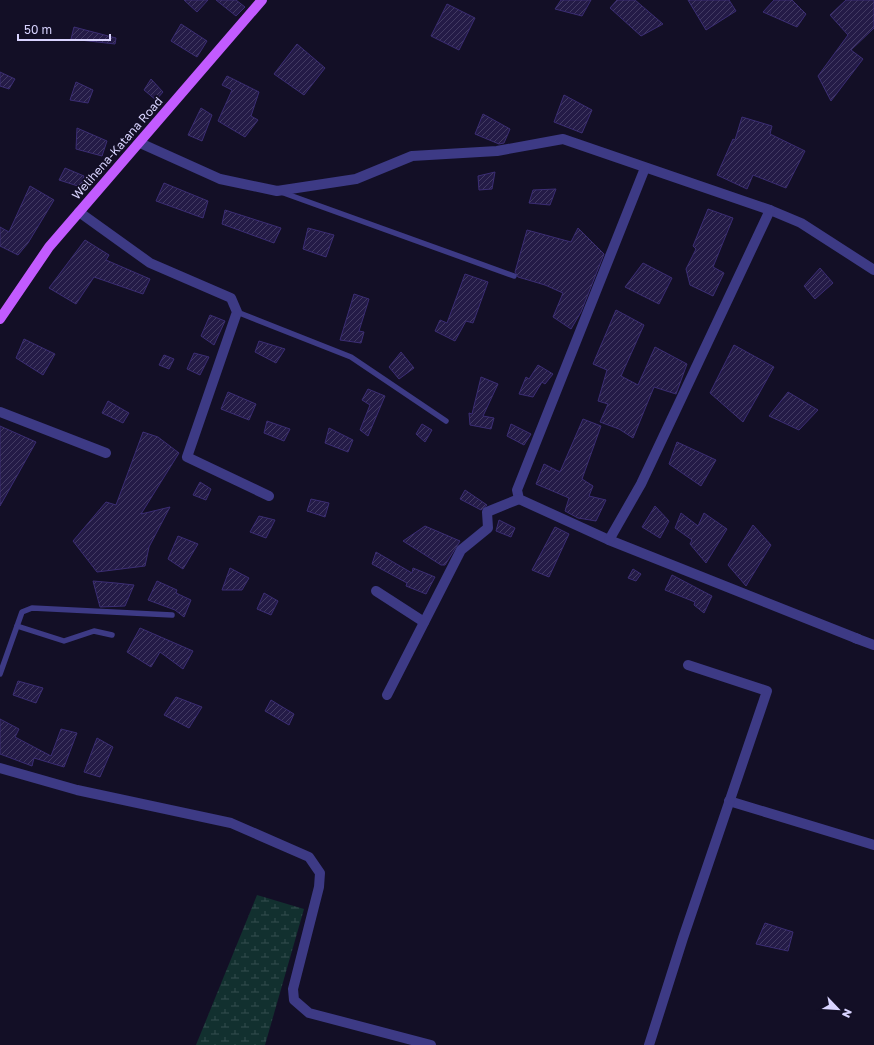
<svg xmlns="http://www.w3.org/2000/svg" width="874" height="1045" font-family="'Golos Text',sans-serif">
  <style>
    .wetland { fill: url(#wetland-marsh) }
    .building { fill: url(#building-hatch); stroke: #3b2d73 }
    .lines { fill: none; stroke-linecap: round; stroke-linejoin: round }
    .service { stroke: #3d3a85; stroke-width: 5.5 }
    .minor { stroke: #3d3a85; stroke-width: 10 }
    .primary { stroke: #c25bff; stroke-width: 10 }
    .labels { text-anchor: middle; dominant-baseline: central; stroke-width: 3.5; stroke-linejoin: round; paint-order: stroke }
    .street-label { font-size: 12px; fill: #d9d4ff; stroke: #130f26 }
  </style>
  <defs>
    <pattern id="wetland-marsh" width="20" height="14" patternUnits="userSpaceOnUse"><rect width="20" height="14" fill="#12302f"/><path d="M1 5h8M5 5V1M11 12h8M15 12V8" fill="none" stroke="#344d4e"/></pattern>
    <pattern id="building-hatch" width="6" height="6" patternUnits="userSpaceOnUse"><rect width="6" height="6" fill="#241b47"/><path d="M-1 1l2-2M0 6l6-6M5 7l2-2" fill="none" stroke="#433b63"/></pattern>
  </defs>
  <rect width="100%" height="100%" fill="#130f26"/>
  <!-- wetland -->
  <polygon class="wetland" points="257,895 304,909 265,1045 196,1045"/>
  <!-- building -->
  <g class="building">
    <polygon points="184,0 208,0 197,12"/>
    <polygon points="216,0 236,0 245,7 236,16"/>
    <polygon points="561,0 591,0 582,16 555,9"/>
    <polygon points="617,0 635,0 663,24 641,36 610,8"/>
    <polygon points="688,0 729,0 736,11 706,30"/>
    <polygon points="774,0 792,0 806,14 797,27 763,12"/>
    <polygon points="846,0 874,0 874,28 851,50 863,59 831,101 818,76 848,35 830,15"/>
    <polygon points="447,4 475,18 459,50 431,36"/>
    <polygon points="181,24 207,41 197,57 171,41"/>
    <polygon points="74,27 116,38 115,44 71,39"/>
    <polygon points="297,44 325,68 304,95 274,74"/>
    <polygon points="0,72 15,79 9,89 0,86"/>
    <polygon points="227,76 259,92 251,116 258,120 245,137 218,121 232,90 222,85"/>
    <polygon points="151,79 163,92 156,100 144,90"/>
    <polygon points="76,82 93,90 88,103 70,100"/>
    <polygon points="564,95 592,110 582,133 554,122"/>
    <polygon points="201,108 212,115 202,141 188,135"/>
    <polygon points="483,114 510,129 504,143 499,144 475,134"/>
    <polygon points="742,117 772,126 770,134 805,151 786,188 753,175 747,189 717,175 733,139 735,140"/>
    <polygon points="77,128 107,141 102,156 76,149"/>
    <polygon points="65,168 84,176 81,187 59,180"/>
    <polygon points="495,172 492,189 479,190 478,176"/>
    <polygon points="164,183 208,201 203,218 156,201"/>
    <polygon points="30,186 54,200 28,243 18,255 0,246 0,227 9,232"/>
    <polygon points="556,189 550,205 529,203 533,190"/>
    <polygon points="708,209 733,218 713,267 724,273 713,296 690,285 686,269 696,249 693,246"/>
    <polygon points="225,210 281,228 274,243 222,224"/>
    <polygon points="308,228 334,235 326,257 303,249"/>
    <polygon points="578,228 604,254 581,312 571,329 553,317 563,293 545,285 518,277 515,272 527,230 571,242"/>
    <polygon points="85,240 109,255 106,260 150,279 143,294 94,277 76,304 49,288"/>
    <polygon points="643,263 672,278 659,304 625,287"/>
    <polygon points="820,268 833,283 815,299 804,286"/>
    <polygon points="465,274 488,282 473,323 466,321 455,341 435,331 440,320 447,323"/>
    <polygon points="354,294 369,299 359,331 364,332 361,343 340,340"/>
    <polygon points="616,310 644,325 621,376 638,385 655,347 687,364 676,394 654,387 633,438 619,429 600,422 608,404 598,401 607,370 593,364"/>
    <polygon points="210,315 225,321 214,345 201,336"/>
    <polygon points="24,339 55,354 43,375 16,358"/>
    <polygon points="259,341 285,349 276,363 255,352"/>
    <polygon points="734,345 774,367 743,422 710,393"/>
    <polygon points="401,352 414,368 399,379 389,367"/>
    <polygon points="194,353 209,357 200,375 187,369"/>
    <polygon points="164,355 174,359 169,369 159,365"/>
    <polygon points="538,365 553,374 545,384 542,382 533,397 519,394 526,377 529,379"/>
    <polygon points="481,377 498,384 483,416 494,418 491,429 470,425 469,413 472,414"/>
    <polygon points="368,389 385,396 368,436 360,430 370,405 362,400"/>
    <polygon points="228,392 256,404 249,420 221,409"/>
    <polygon points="788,392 818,410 799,430 769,416"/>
    <polygon points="108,401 129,413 123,423 102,413"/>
    <polygon points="583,419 601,426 582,479 593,486 589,496 606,500 596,521 578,518 565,511 569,498 536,484 544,464 560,472"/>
    <polygon points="267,421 290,429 284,441 264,433"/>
    <polygon points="422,424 432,430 425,442 416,434"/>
    <polygon points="511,424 531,434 524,445 507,436"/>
    <polygon points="0,426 36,442 0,506"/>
    <polygon points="329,428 353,440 348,452 325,443"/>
    <polygon points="143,432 158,437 179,453 141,514 170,507 149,547 145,566 97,572 73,541 106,502 116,505"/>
    <polygon points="677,442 716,460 701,486 669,464"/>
    <polygon points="200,482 211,489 206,500 193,495"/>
    <polygon points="465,490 487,505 481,510 460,499"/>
    <polygon points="311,499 329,503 325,517 307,511"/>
    <polygon points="655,506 669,521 660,538 642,527"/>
    <polygon points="681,513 698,526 704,513 727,529 706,563 690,544 692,540 675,528"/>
    <polygon points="259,516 275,520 266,538 250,532"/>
    <polygon points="499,520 515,528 511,537 496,531"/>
    <polygon points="753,525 771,545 746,586 728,565"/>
    <polygon points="425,526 460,541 445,565 441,565 403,541"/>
    <polygon points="555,527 569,534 549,577 532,570"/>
    <polygon points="178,536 198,544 183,569 168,559"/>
    <polygon points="376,552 412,573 413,568 435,577 426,594 406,586 407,583 372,564"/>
    <polygon points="230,568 249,578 242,590 222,590"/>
    <polygon points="633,569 641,574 636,581 628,578"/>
    <polygon points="672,575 712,596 704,613 694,605 695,602 665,590"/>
    <polygon points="93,581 116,583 134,585 125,606 100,607"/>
    <polygon points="157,581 177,590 176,593 191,600 184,617 175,610 148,600"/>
    <polygon points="264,593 278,601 271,615 257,609"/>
    <polygon points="140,628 193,651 183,669 160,652 151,667 127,652"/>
    <polygon points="18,681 43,688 36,703 13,695"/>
    <polygon points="176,697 202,707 189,728 164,715"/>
    <polygon points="271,700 294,714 289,725 265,711"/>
    <polygon points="0,719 19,729 15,737 51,756 61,729 77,733 64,767 34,758 32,766 0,754"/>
    <polygon points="97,738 113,747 100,777 84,772"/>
    <polygon points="765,923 793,932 788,951 756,944"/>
  </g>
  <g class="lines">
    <!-- service -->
    <g class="service">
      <polyline points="281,192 514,276"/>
      <polyline points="237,312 351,357 446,421"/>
      <polyline points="17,626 64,641 94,631 112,635"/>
      <polyline points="0,674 22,612 32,608 172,615"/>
    </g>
    <!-- minor -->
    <g class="minor">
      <polyline points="140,143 220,179 277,191 356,179 412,156 497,151 563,139 770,210 801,223 874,270"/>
      <polyline points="645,168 517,490 519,499 609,540 858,639"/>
      <polyline points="79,212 150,263 231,298 237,312 187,457 269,496"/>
      <polyline points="0,412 106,453"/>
      <polyline points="609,540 641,484 770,210"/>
      <polyline points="376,591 424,622"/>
      <polyline points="855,638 874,645"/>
      <polyline points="387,695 461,550 488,528 487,512 519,499"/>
      <polyline points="0,768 77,790 231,823 309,857 320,873 319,887 293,989 294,1000 309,1013 431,1045"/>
      <polyline points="729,801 874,845"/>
      <polyline points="649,1045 683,938 767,691 688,665"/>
    </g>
    <!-- primary -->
    <polyline class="primary" points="0,319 49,247 262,0"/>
  </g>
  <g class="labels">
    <!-- street labels -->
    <g class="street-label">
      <text transform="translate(117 148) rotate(-49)">Welihena-Katana Road</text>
    </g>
  </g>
  <!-- north arrow -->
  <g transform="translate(838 1009) rotate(115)" stroke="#130f26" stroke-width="3" paint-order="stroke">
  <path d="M0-3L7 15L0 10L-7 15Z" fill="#d9d4ff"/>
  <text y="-6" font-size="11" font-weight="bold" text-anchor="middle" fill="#d9d4ff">N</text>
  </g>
  <!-- scale -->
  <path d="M18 34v6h92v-6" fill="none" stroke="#d9d4ff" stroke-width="2"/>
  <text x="24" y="34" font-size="12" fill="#d9d4ff" stroke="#130f26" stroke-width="3" paint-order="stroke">50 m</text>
</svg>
